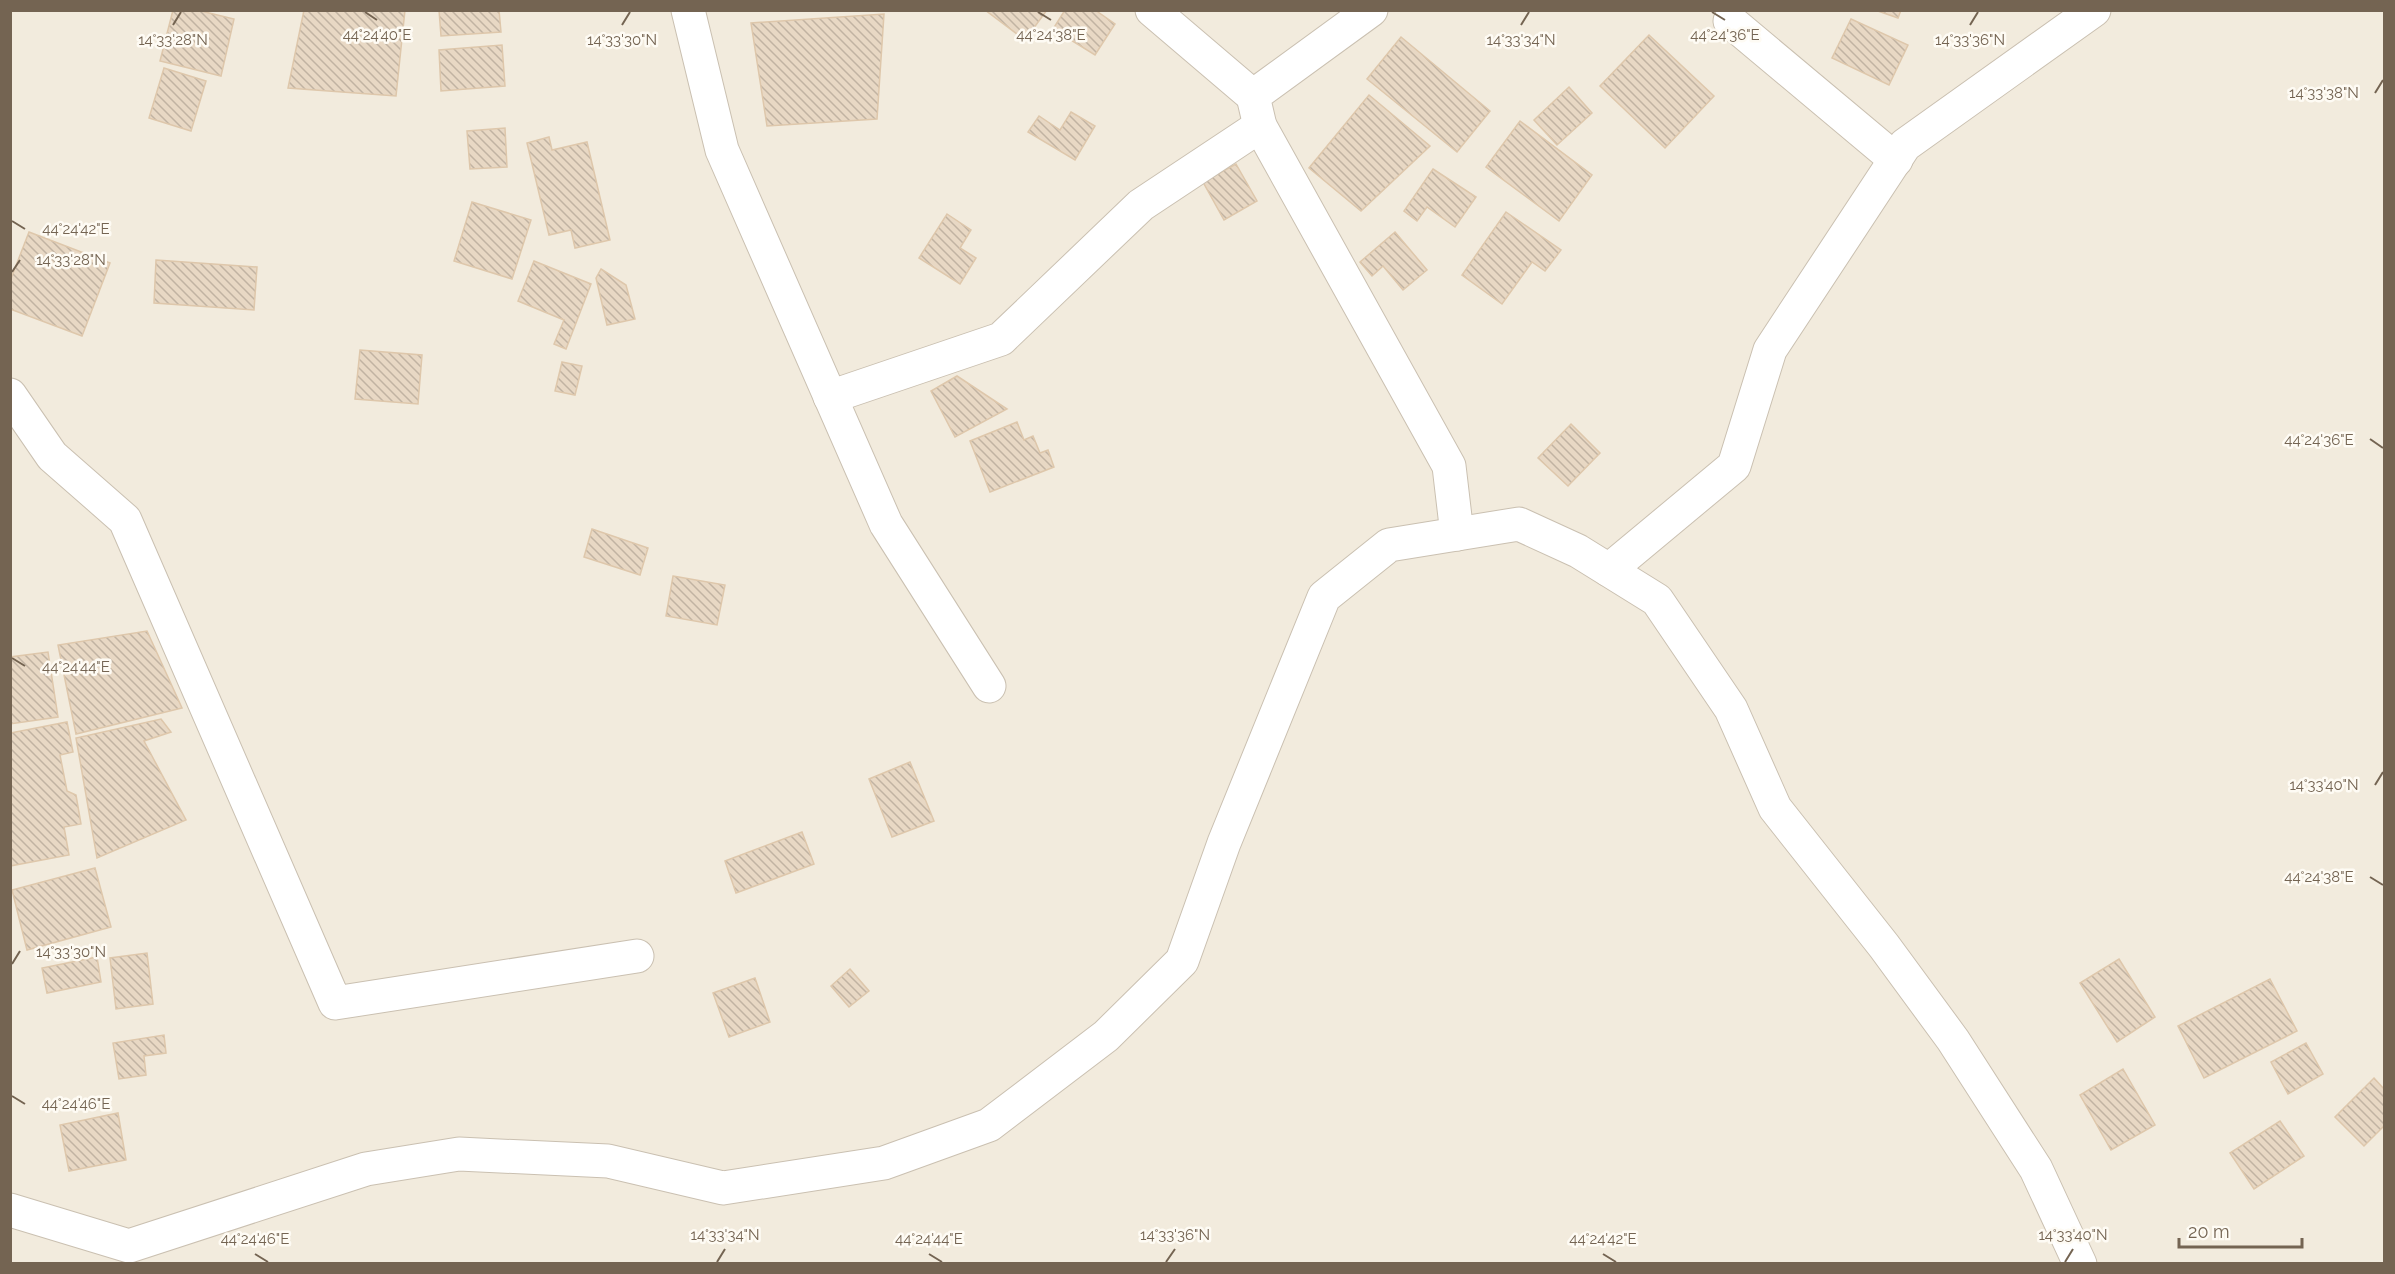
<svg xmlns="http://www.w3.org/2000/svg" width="2395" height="1274" font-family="Raleway,sans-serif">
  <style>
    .residential { fill: #f2ebdd }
    .building { fill: url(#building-back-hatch); stroke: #dec7ab; stroke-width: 1.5 }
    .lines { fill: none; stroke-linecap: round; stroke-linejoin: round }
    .street-casing { stroke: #cac0b1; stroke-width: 35 }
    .street { stroke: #fff; stroke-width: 33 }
    .ticks { fill: none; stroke: #746452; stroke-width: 2 }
    .ticks-label { font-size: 15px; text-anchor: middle; fill: #746452; stroke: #fefbf4; stroke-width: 5; stroke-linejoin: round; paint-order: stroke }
  </style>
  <defs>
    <pattern id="building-back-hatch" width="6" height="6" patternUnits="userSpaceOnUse" patternTransform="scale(1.5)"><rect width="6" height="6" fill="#e8d8c4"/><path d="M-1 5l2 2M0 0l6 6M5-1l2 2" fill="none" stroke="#c1b3a2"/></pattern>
  </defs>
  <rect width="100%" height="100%" fill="#fbf8ee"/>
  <!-- residential -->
  <rect class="residential" x="11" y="11" width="2373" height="1252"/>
  <!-- building -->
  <g class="building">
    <polygon points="173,10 197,10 234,19 221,76 160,61"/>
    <polygon points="304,10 405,10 396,96 288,88"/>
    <polygon points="439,10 499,10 501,32 441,36"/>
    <polygon points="985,10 1047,10 1025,40"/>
    <polygon points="1065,10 1095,10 1115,24 1095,55 1053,29"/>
    <polygon points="1875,10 1901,10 1898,18"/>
    <polygon points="884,14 877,119 767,126 751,23"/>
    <polygon points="1851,19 1908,45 1889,85 1832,58"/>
    <polygon points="1649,35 1714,96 1665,148 1600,86"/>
    <polygon points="1401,37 1490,111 1457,152 1367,79"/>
    <polygon points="502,45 505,86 441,91 439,50"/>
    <polygon points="164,68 206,81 191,131 149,118"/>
    <polygon points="1569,87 1592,113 1557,145 1534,120"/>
    <polygon points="1369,95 1430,146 1361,211 1309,168"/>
    <polygon points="1071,112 1095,126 1075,160 1028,132 1039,116 1060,130"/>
    <polygon points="1520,121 1592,175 1559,221 1486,167"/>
    <polygon points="505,128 507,167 470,169 467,131"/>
    <polygon points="549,137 552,150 587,142 610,240 575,248 571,230 549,235 527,143"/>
    <polygon points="1236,164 1257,201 1224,220 1203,182"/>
    <polygon points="1433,169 1476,197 1455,227 1427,207 1417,221 1404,211"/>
    <polygon points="472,202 531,220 512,279 454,261"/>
    <polygon points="1506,212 1561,250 1545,271 1532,262 1502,304 1462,275"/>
    <polygon points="947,214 971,230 960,248 976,258 960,284 919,258"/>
    <polygon points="29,232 110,263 82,336 10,309 10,281"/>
    <polygon points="1395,232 1427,270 1403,290 1383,266 1372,276 1360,262"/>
    <polygon points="156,260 257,267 254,310 154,303"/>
    <polygon points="534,261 591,284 566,349 554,344 564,320 518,301"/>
    <polygon points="601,269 626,285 635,319 607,325 596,278"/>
    <polygon points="360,350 422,355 418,404 355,399"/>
    <polygon points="562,362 582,366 575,395 555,391"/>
    <polygon points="957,376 1007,409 955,437 931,391"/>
    <polygon points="1017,422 1024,440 1033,436 1040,453 1048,450 1054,467 990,492 970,441"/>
    <polygon points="1571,424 1600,453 1568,486 1538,458"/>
    <polygon points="592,529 648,548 640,575 584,557"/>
    <polygon points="673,576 725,585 717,625 666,616"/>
    <polygon points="147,631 182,708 76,734 58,645"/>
    <polygon points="48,652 58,717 10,724 10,657"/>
    <polygon points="161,719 171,732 144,741 186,820 97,858 76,738"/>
    <polygon points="67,722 73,752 60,755 67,791 76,795 81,824 64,827 69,855 10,866 10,733"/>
    <polygon points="910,762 934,821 892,837 869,779"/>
    <polygon points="802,832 814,864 736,893 725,861"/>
    <polygon points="95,868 111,927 27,950 12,890"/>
    <polygon points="147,953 153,1004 116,1009 110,958"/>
    <polygon points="97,957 101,982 47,993 42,968"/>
    <polygon points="2119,959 2155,1017 2117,1042 2080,983"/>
    <polygon points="850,969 869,991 849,1007 831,986"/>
    <polygon points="755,978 770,1022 729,1037 713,993"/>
    <polygon points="2270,979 2297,1031 2204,1078 2178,1026"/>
    <polygon points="164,1035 166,1053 144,1056 146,1075 119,1079 113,1043"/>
    <polygon points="2306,1043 2323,1074 2288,1094 2271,1062"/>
    <polygon points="2123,1069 2155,1125 2111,1150 2080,1095"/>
    <polygon points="2374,1078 2384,1089 2384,1126 2364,1146 2335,1117"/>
    <polygon points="118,1113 126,1160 69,1171 60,1125"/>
    <polygon points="2280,1121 2304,1156 2254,1189 2230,1153"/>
  </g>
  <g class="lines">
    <defs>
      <g id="street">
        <polyline points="688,10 722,150 886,524 989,686"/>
        <polyline points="1152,10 1253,96"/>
        <polyline points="1371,10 1253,96 1260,126 1449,466 1457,534"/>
        <polyline points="1730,21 1896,160"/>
        <polyline points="10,395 52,456 125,520 335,1003 637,956"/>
        <polyline points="830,397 1001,339 1141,205 1260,126"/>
        <polyline points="1609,570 1734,466 1770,350 1905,145 2094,10"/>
        <polyline points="10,1210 129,1246 366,1169 459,1154 608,1161 723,1188 884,1163 989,1125 1106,1036 1182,961 1224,843 1324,597 1389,545 1519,524 1578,551 1657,600 1731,709 1775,808 1884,946 1953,1040 2036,1169 2080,1264"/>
      </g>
    </defs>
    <!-- street casing -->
    <use href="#street" class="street-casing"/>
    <!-- street -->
    <use href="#street" class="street"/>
  </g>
  <!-- ticks -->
  <path class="ticks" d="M365,12L377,20M1038,12L1051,20M1712,12L1725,20M173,25L181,12M622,25L630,12M1521,25L1529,12M1970,25L1978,12M2375,93L2383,80M12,221L25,229M12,272L20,260M2370,439L2383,448M12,658L25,666M2375,785L2383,772M2370,877L2383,885M12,964L20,951M12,1096L25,1104M255,1254L268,1262M929,1254L942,1262M1603,1254L1616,1262M717,1262L725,1249M1166,1262L1175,1249M2065,1262L2073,1249"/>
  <g class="ticks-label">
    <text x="377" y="40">44°24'40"E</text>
    <text x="1725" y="40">44°24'36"E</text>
    <text x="1051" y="40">44°24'38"E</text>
    <text x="1970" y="45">14°33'36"N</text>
    <text x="173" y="45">14°33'28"N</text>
    <text x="622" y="45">14°33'30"N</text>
    <text x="1521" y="45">14°33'34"N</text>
    <text x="2324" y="98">14°33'38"N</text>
    <text x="76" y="234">44°24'42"E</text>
    <text x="71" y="265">14°33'28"N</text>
    <text x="2319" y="445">44°24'36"E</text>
    <text x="76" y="672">44°24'44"E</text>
    <text x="2324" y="790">14°33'40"N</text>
    <text x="2319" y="882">44°24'38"E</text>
    <text x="71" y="957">14°33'30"N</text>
    <text x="76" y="1109">44°24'46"E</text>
    <text x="725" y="1240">14°33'34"N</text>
    <text x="1175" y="1240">14°33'36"N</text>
    <text x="2073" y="1240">14°33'40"N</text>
    <text x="255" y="1244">44°24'46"E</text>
    <text x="929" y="1244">44°24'44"E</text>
    <text x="1603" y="1244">44°24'42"E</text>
  </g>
  <!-- border -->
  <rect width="2395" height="1274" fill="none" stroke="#746452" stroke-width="24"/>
  <!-- scale -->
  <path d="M2179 1238v9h123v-9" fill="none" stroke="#746452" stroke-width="3"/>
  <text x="2188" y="1238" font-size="18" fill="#746452" stroke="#fefbf4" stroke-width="4.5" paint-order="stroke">20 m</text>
</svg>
